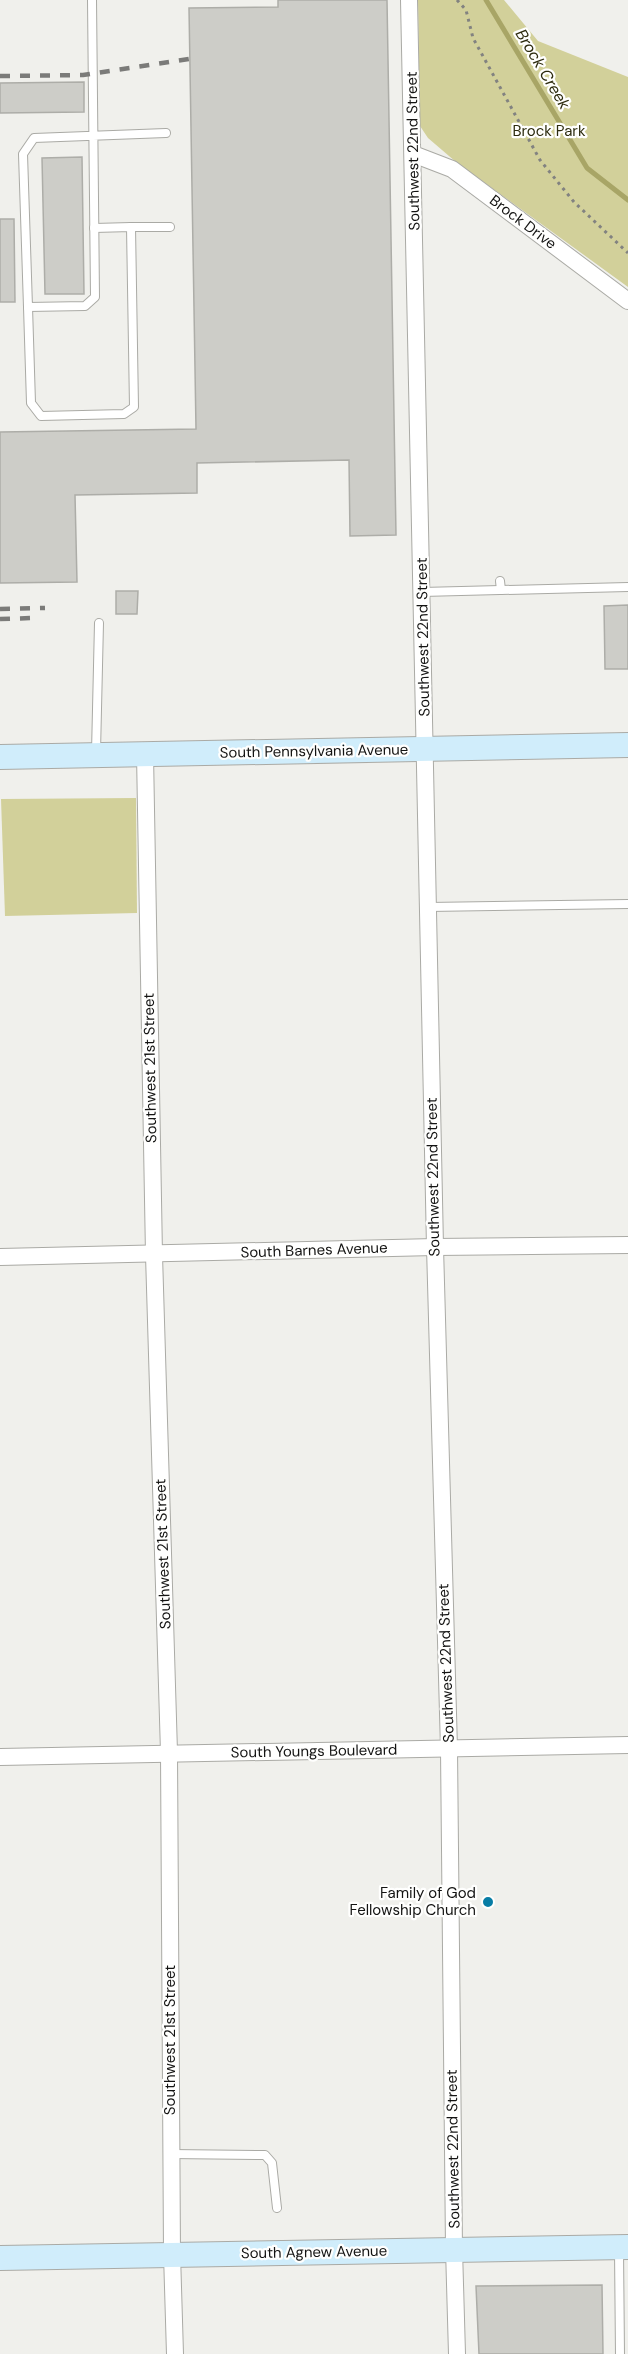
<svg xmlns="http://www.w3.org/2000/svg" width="628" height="2354" font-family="'DM Sans',sans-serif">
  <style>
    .green { fill: #d2d09a }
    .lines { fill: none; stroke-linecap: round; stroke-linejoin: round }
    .stream { stroke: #a8a566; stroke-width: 5 }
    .building { fill: #cdcdc8; stroke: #adada8; stroke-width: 1.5 }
    .lane-casing { stroke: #aaaaa5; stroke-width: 10 }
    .street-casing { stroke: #aaaaa5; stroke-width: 18 }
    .secondary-casing { stroke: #aaaaa5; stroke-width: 26 }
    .path { stroke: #828280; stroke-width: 3; stroke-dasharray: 3 4.5; stroke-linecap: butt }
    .lane { stroke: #fff; stroke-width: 8 }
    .street { stroke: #fff; stroke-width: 16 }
    .secondary { stroke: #d0edfb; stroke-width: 24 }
    .rail { stroke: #7b7b79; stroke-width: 4.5; stroke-dasharray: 10 10; stroke-linecap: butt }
    .poi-dot { fill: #087da5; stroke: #fffffe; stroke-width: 2 }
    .labels { text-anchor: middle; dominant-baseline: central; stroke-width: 4.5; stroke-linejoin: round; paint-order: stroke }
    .park-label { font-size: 15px; fill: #2d2c0f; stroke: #fffffe }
    .street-label { font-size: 15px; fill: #131312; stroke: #fffffe }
    .poi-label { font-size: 15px; fill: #131312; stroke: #fffffe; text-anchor: end }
    .water-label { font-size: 16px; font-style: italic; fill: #2e2c0f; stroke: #fffffe }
  </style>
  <rect width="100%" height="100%" fill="#f0f0ec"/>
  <!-- green -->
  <g class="green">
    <polygon points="418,0 504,0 538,41 628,77 628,287 456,162 428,138 420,126"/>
    <polygon points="136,798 137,913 5,916 1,799"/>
  </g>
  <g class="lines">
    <!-- stream -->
    <polyline class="stream" points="486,0 587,168 628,200"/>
  </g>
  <!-- building -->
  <g class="building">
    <polygon points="278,0 387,0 396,535 350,536 349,460 197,463 197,493 75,495 77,582 0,583 0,432 196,429 189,8 278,7"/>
    <polygon points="84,82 84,112 0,113 0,83"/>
    <polygon points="82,157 84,294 45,294 42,158"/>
    <polygon points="0,219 14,219 15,302 0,302"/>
    <polygon points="116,591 138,591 137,614 116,614"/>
    <polygon points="628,605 628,669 605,669 604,606"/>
    <polygon points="602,2285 603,2354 479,2354 476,2286"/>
  </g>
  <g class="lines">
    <defs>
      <g id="lane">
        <path d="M92,0C93,99 94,198 95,297L85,306L28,307L23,154L34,138L166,133"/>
        <polyline points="131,227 170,227"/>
        <polyline points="28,307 31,403 41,416 124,414 134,407 131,227 94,228"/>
        <polyline points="500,581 501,590"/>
        <polyline points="422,592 628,587"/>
        <polyline points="96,752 99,623"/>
        <polyline points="428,907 628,904"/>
        <polyline points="171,2154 265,2155 272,2163 277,2208"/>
        <polyline points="619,2250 620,2354"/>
      </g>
      <g id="street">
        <polyline points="409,0 435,1247 449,1749 454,2249 457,2354"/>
        <polyline points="413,154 452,169 628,301"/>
        <polyline points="145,754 154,1255 169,1752 172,2254 175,2354"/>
        <polyline points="0,1257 435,1247 628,1245"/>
        <polyline points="0,1757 628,1745"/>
      </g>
      <g id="secondary">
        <polyline points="0,757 628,745"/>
        <polyline points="0,2258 628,2247"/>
      </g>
    </defs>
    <!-- lane casing -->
    <use href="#lane" class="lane-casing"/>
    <!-- street casing -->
    <use href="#street" class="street-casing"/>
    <!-- secondary casing -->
    <use href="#secondary" class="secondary-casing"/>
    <!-- path -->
    <polyline class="path" points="457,0 466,10 473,38 540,160 574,202 628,253"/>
    <!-- lane -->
    <use href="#lane" class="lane"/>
    <!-- street -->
    <use href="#street" class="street"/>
    <!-- secondary -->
    <use href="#secondary" class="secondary"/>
    <!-- rail -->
    <g class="rail">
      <polyline points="0,76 83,75 189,59"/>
      <polyline points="0,609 45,608"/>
      <polyline points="0,619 34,618"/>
    </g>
  </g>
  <!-- markers -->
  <circle class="poi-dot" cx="488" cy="1902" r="6"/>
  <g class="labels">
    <!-- park labels -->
    <g class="park-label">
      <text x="549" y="131">Brock Park</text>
    </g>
    <!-- street labels -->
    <g class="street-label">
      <text transform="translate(413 151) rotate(-91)">Southwest 22nd Street</text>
      <text transform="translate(523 222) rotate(37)">Brock Drive</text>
      <text transform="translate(423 637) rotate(-91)">Southwest 22nd Street</text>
      <text transform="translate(314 751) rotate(-1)">South Pennsylvania Avenue</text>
      <text transform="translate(150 1068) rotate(-91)">Southwest 21st Street</text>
      <text transform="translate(433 1177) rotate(-91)">Southwest 22nd Street</text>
      <text transform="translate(314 1250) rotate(-2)">South Barnes Avenue</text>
      <text transform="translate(163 1554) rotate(-92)">Southwest 21st Street</text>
      <text transform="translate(446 1663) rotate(-92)">Southwest 22nd Street</text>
      <text transform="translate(314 1751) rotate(-1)">South Youngs Boulevard</text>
      <text transform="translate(170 2040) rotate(-90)">Southwest 21st Street</text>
      <text transform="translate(453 2149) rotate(-91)">Southwest 22nd Street</text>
      <text transform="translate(314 2252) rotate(-1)">South Agnew Avenue</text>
    </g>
    <!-- poi labels -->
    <g class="poi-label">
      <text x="476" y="1893">Family of God<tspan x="476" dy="17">Fellowship Church</tspan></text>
    </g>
    <!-- water labels -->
    <g class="water-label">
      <text transform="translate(543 69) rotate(59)">Brock Creek</text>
    </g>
  </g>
</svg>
